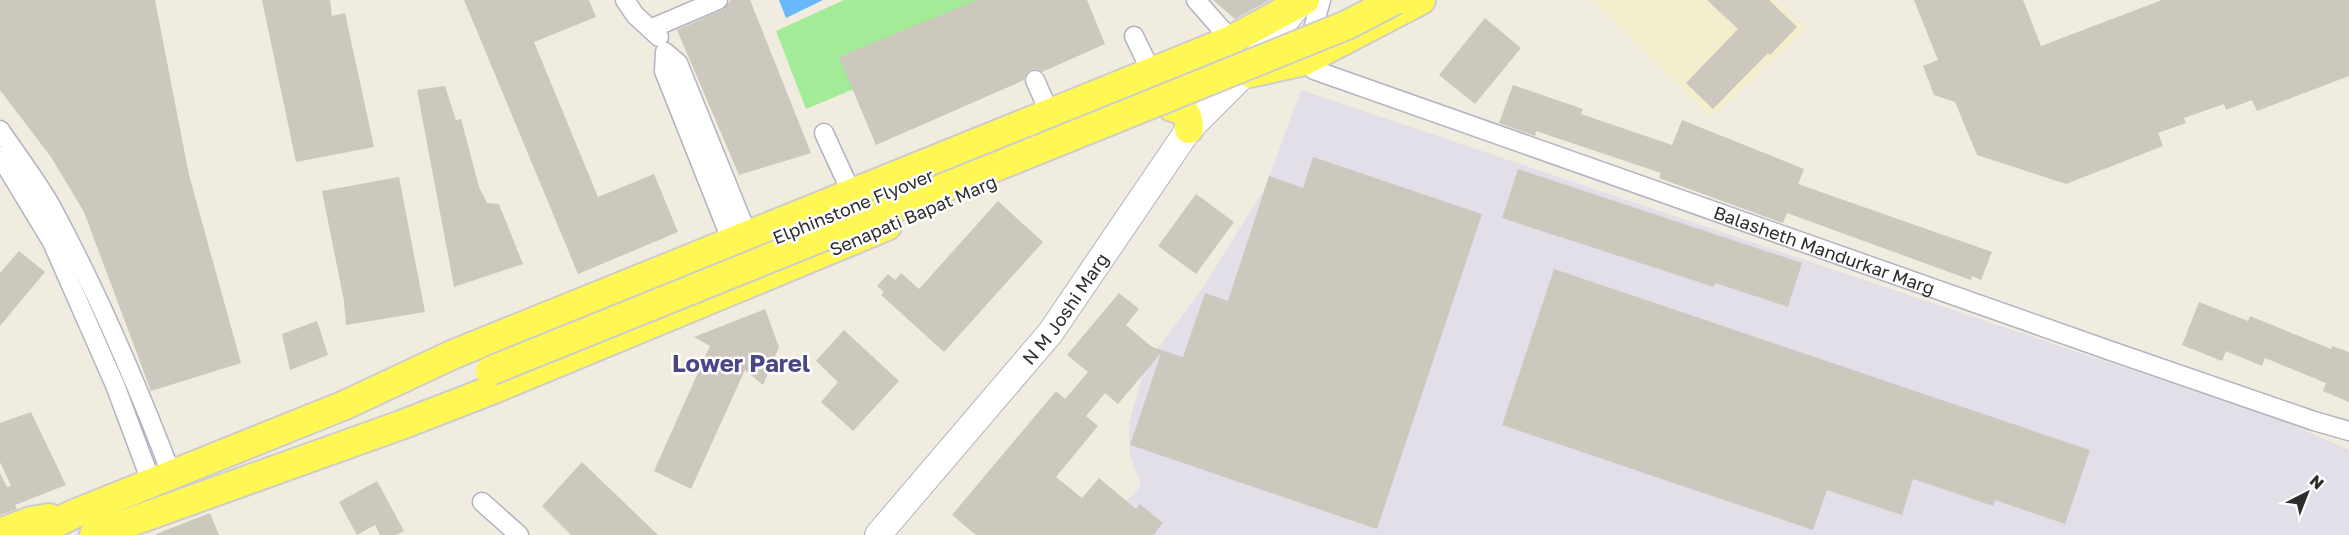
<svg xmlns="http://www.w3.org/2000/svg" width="2349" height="535" font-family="'Golos Text',sans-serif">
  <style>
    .industrial { fill: #e3dfe8 }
    .education { fill: #f3eecd }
    .green { fill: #a3eb96 }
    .water { fill: #68b8fb }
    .building { fill: #ccc8be }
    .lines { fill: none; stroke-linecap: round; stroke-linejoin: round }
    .street-casing { stroke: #b3b2c2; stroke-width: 21 }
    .secondary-casing { stroke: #b3b2c2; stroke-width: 28 }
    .primary-casing { stroke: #cdcdcd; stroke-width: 32 }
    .street { stroke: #fff; stroke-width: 18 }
    .secondary { stroke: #fff; stroke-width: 26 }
    .primary { stroke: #fff854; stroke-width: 28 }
    .primary-bridge-casing { stroke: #cdcdcd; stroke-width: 32; stroke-linecap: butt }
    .primary-bridge { stroke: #fff854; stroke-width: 28 }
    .labels { text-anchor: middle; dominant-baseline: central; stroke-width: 5; stroke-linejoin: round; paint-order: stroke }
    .street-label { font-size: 18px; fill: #2d2d2d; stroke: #fff }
    .district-label { font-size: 24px; font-weight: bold; fill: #494884; stroke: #fff }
  </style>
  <rect width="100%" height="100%" fill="#f0ecdf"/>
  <!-- industrial -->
  <polygon class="industrial" points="1301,90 2288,423 2349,450 2349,535 1093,535 1141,486 1130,455 1129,423 1145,365 1204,286 1265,188"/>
  <!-- education -->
  <polygon class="education" points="1592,0 1775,0 1807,29 1711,117"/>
  <!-- green -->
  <polygon class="green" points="844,0 1064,0 1065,1 806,109 776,31"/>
  <!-- water -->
  <polygon class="water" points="779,0 823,0 786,18"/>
  <!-- building -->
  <g class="building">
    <polygon points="0,0 155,0 189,175 241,363 151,391 84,212 51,157 0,90"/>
    <polygon points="262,0 330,0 332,16 345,13 374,147 296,162"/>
    <polygon points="464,0 589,0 596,17 534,42 598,197 654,174 678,232 578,274"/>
    <polygon points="731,0 750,0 811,153 739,175 677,30 722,10"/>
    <polygon points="977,0 1087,0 1105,44 1042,72 1037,69 1030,70 1026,74 1024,80 876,145 839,57"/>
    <polygon points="1213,0 1270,0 1235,19"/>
    <polygon points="1707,0 1769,0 1797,27 1770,55 1768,53 1713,109 1686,83 1738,29"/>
    <polygon points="1914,0 2023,0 2041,46 2162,0 2349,0 2349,76 2257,111 2252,100 2226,110 2224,104 2184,118 2186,123 2158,133 2163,146 2066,184 1977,155 1955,102 1934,95 1923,66 1938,60"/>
    <polygon points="1485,18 1521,48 1475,104 1439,75"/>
    <polygon points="1513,85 1583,109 1581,114 1672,145 1682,120 1804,169 1798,184 1992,252 1981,280 1972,276 1971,280 1787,213 1783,223 1659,178 1661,173 1536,131 1535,136 1499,123"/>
    <polygon points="445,86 456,120 461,119 479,187 487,203 499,204 523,264 454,287 417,90"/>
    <polygon points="1313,157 1482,214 1377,529 1130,445 1161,353 1118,404 1105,393 1086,416 1098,426 1056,477 1082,498 1099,478 1136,509 1140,504 1163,523 1153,535 976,535 952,515 1056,391 1065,399 1088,372 1067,355 1119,293 1139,309 1126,325 1152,347 1183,357 1205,293 1228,301 1269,176 1303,188"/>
    <polygon points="1518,169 1802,263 1788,307 1715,283 1714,287 1502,218"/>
    <polygon points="399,177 425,312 346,325 344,301 322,191"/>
    <polygon points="1196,194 1234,222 1196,274 1158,246"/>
    <polygon points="998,201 1043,242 944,352 881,295 884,292 877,286 888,274 895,280 901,273 919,289"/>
    <polygon points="19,251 45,272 0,326 0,273"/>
    <polygon points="1554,269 2090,450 2065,524 1995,500 1993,506 1913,479 1902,515 1827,490 1813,530 1502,425"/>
    <polygon points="2199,302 2248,321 2250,316 2331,349 2332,346 2349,352 2349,402 2323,391 2326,383 2265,358 2262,366 2226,351 2222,361 2182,345"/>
    <polygon points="765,309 779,347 763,385 745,370 691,489 654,471 710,346 694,337"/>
    <polygon points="317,321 328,355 290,370 282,334"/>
    <polygon points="844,330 899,381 853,431 821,402 838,382 816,361"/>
    <polygon points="31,412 66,485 15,505 17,509 0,515 0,473 7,487 11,486 0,462 0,423"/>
    <polygon points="582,462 658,535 571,535 542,506"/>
    <polygon points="377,481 404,531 396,535 380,535 375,525 357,535 339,502"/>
    <polygon points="210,513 219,535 157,535 156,534"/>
  </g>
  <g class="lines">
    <defs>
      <g id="street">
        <polyline points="625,0 635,15 659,37"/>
        <polyline points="1196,0 1231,40 1234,48"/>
        <path id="s1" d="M1321,0L1304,61L1314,70L2114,352L2314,421L2349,431"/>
        <polyline points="650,29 718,0"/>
        <polyline points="1134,36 1148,65 1154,72"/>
        <polyline points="1035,80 1050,114"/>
        <path d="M0,130C17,155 36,180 51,206C98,293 137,384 172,476"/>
        <polyline points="824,133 852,194"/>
        <polyline points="0,156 52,242 115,385 152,484"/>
        <polyline points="732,242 664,71 665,52 678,63 748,236"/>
        <polyline points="482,502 519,535"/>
      </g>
      <g id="secondary">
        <path id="s2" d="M878,535L1051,332L1189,129L1243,75L1298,5"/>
      </g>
      <g id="primary">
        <polyline points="1250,73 1304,61 1421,0"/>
        <path d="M1157,79L1172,107C1186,110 1189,115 1189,129"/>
        <polyline points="0,533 31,521 49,518"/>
        <polyline points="31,535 74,514 345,405 454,354 1231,40 1305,0"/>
        <polyline points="94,535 401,425 494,389 887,226"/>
      </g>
    </defs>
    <!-- street casing -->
    <use href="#street" class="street-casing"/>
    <!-- secondary casing -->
    <use href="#secondary" class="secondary-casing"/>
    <!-- primary casing -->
    <use href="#primary" class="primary-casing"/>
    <!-- street -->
    <use href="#street" class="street"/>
    <!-- secondary -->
    <use href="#secondary" class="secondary"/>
    <!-- primary -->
    <use href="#primary" class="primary"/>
    <defs>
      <polyline id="primary-bridge" points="490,371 1347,25 1395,0"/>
    </defs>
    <!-- primary-bridge casing -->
    <use href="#primary-bridge" class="primary-bridge-casing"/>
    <!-- primary-bridge -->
    <use href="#primary-bridge" class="primary-bridge"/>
  </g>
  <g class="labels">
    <!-- street labels -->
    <g class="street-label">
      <text transform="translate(853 206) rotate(-22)">Elphinstone Flyover</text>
      <text transform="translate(913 215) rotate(-23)">Senapati Bapat Marg</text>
      <text stroke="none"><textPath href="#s1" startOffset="618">Balasheth Mandurkar Marg</textPath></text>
      <text stroke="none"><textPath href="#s2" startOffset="294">N M Joshi Marg</textPath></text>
    </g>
    <!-- district labels -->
    <g class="district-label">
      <text x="741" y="362">Lower Parel</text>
    </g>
  </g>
  <!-- north arrow -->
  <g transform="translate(2307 493) rotate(42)" stroke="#ffffff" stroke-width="4.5" paint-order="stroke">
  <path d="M0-4.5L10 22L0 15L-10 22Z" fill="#2d2d2d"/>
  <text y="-9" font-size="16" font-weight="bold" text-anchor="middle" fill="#2d2d2d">N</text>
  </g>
</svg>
